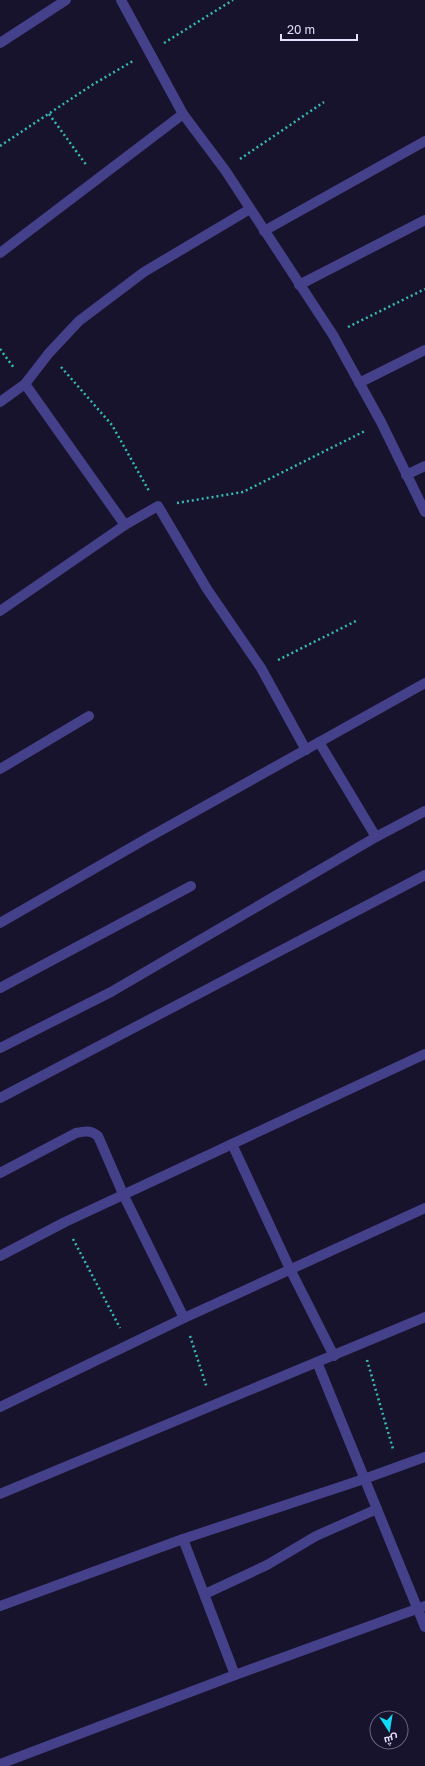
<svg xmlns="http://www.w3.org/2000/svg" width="425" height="1766" font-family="'Golos Text',Cairo,sans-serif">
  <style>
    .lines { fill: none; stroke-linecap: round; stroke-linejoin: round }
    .path { stroke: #36bab5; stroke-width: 2.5; stroke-dasharray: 2 3; stroke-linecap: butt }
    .street { stroke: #444089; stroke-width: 10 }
  </style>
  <rect width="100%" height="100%" fill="#18132c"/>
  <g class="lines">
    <!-- path -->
    <g class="path">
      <polyline points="164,43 233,0"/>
      <polyline points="49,114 87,166"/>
      <polyline points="0,146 92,85 133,61"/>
      <polyline points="240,159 324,102"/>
      <polyline points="348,327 425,289"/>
      <polyline points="0,349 14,368"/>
      <polyline points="61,367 112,425 149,491"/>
      <polyline points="177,503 243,492 365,431"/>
      <polyline points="278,660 356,621"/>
      <polyline points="73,1239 120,1328"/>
      <polyline points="190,1336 207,1388"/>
      <polyline points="367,1360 393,1449"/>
    </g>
    <!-- street -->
    <g class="street">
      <polyline points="121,0 183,114 225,170 333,335 381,422 425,512"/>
      <polyline points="0,43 66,0"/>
      <polyline points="264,231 425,141"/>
      <polyline points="0,253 183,114"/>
      <polyline points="299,285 425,220"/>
      <polyline points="359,383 425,350"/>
      <polyline points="25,384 125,525"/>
      <polyline points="0,402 25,384 49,353 79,321 144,272 250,209"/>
      <polyline points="406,475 425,466"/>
      <polyline points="0,611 125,525 158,506 207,589 261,668 306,750"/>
      <polyline points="319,742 376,837"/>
      <polyline points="0,769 89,716"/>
      <polyline points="0,923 144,840 425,683"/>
      <polyline points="0,988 191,886"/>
      <polyline points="0,1048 111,992 376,837 425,811"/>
      <polyline points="0,1098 425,875"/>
      <polyline points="232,1144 290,1269 334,1356"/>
      <path d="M0,1173L76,1133C85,1131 91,1130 98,1136L124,1196L184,1318"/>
      <polyline points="0,1256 65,1222 425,1054"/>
      <polyline points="317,1362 425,1627"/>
      <polyline points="0,1407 184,1318 425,1208"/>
      <polyline points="0,1494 425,1317"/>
      <polyline points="183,1539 235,1675"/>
      <polyline points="205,1594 267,1565 316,1536 377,1509"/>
      <polyline points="0,1606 183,1539 364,1479 425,1457"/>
      <polyline points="0,1764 235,1675 425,1606"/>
    </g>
  </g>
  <!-- north arrow -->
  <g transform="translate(389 1730) rotate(168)"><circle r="19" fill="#18132c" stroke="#696580"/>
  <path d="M0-3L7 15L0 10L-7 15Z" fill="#13daf6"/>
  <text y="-6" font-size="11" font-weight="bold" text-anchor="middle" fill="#e3dffe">ش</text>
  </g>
  <!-- scale -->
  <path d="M281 34v6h76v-6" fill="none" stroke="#e3dffe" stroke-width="2"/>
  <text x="287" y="34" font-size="12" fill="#e3dffe" stroke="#18132c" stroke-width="3" paint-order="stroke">20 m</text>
</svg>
